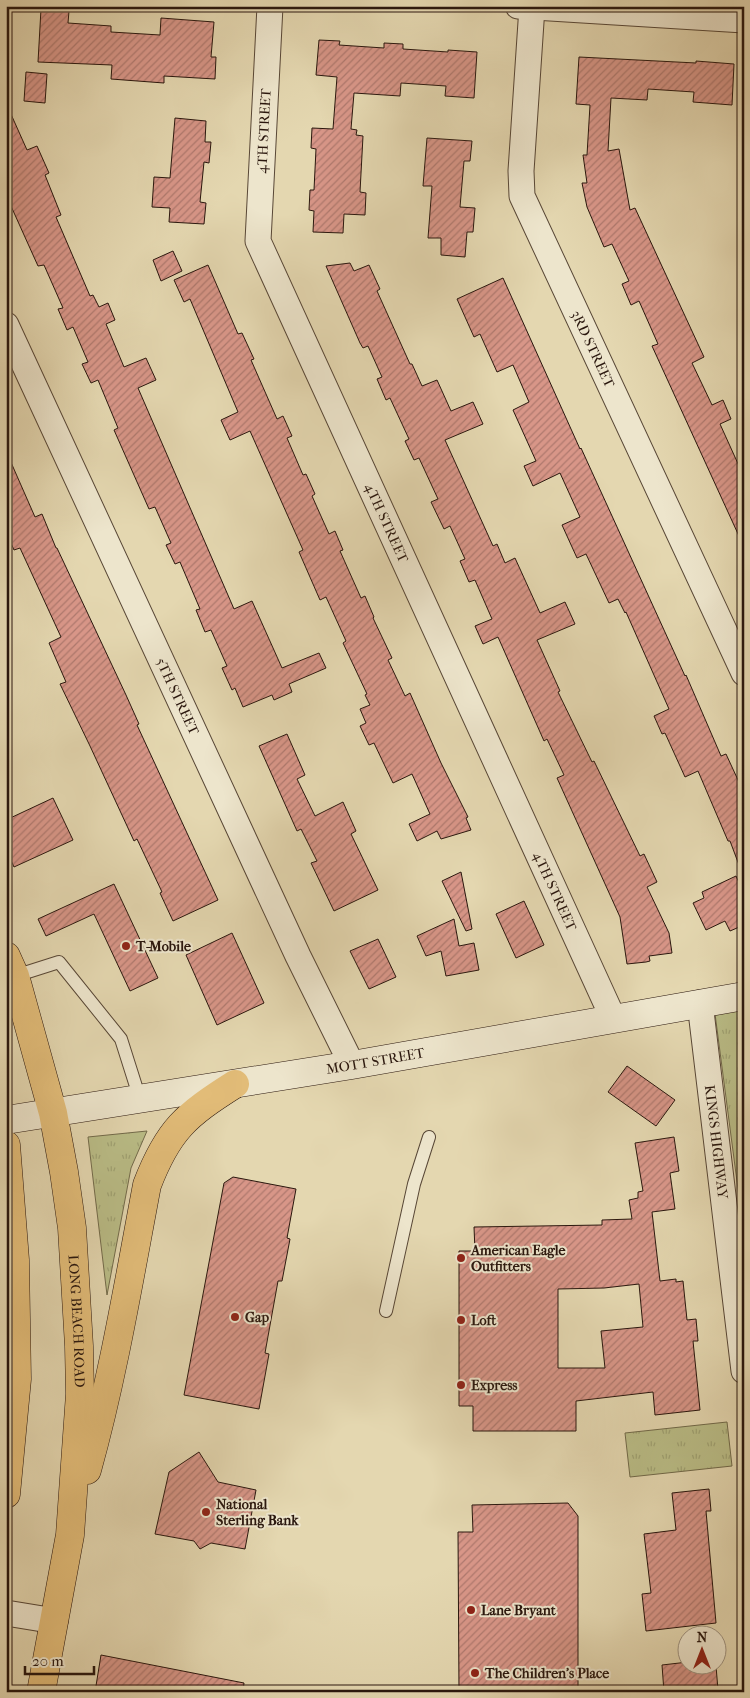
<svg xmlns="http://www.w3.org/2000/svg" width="750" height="1698" font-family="'IM FELL French Canon',serif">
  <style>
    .grass { fill: url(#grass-tufts); stroke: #726a4a }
    .building { fill: url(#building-hatch); stroke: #2a170e; fill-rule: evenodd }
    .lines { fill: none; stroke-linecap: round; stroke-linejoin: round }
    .lane-casing { stroke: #584736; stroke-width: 14 }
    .street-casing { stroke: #584736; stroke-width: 27 }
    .secondary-casing { stroke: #2a170e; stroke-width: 29 }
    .primary-casing { stroke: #2a170e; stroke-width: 29 }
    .lane { stroke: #ede5cc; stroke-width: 12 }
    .street { stroke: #ede5cc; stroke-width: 25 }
    .secondary { stroke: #ede5cc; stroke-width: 28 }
    .primary { stroke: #e2bc78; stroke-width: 28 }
    .poi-dot { fill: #8f2418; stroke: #ede5cc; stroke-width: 2 }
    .labels { text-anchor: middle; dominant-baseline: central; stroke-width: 4; stroke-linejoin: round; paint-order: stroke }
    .street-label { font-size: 14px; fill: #2a170e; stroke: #ede5cc }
    .poi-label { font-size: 14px; font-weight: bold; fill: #2a170e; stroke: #ede5cc; text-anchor: start }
  </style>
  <defs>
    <pattern id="grass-tufts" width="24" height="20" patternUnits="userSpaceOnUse" patternTransform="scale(1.25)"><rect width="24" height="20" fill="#babd87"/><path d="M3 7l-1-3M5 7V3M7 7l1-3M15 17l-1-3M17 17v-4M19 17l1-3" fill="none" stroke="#a0a273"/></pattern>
    <pattern id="building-hatch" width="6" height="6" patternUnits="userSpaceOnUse" patternTransform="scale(1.25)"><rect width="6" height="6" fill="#d89688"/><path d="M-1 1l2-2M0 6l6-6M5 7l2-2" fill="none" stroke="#af796e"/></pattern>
  </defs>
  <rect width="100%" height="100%" fill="#e4d7b0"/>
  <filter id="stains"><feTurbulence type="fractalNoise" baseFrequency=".004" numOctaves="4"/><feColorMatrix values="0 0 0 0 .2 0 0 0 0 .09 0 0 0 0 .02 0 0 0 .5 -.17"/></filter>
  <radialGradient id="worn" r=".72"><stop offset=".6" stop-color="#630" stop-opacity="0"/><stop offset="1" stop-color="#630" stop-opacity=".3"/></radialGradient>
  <!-- grass -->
  <g class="grass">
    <polygon points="744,1001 744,1235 714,1006"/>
    <polygon points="147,1131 131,1168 107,1295 88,1137"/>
    <polygon points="727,1422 732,1466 630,1477 625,1433"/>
  </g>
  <!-- building -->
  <g class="building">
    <polygon points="41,9 69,11 68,23 111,26 111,32 160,35 161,18 214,22 211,57 216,57 215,79 164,76 164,83 111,79 112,65 38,62"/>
    <polygon points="319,40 340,41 339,45 384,48 384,43 403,44 403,49 448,52 448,50 477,52 474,98 445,96 446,86 401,83 400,96 354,93 351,129 357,130 356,135 363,136 360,192 366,193 365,215 344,214 343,233 313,232 314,211 309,210 310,190 314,190 316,149 311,148 312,128 333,129 337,77 316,75"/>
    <polygon points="579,57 696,63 696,61 734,64 732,105 693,102 694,92 648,89 647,100 611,98 608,151 619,149 630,210 635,208 704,357 692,363 712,405 723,400 731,419 720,424 744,477 744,547 652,346 658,344 639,301 631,305 622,284 629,281 612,244 604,247 587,207 582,183 587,183 583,155 587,155 590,105 576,104"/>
    <polygon points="26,72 47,74 45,103 24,101"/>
    <polygon points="6,103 27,150 37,146 49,173 45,175 61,215 56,217 90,296 93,295 99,307 108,303 115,320 106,324 124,367 146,358 156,380 138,388 234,609 252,601 282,668 319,653 326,668 289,684 292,692 274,700 272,695 243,707 235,688 232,690 222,668 227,666 211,630 205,632 196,610 200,609 180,562 175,564 166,545 171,543 155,507 149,509 114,430 118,428 98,380 91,383 82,364 88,362 73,327 67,330 58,309 63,308 44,265 38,266 6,195"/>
    <polygon points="175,118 206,121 205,142 211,142 209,163 204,162 200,202 206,203 204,224 169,222 170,208 152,207 154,177 170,178"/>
    <polygon points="427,138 472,141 470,161 464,161 460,207 475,208 473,232 467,232 465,257 441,255 441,238 428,238 432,186 423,186"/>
    <polygon points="173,251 182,271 161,281 153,260"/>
    <polygon points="350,263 354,271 369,265 380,289 377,291 410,364 412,364 422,386 437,380 451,411 473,402 483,424 445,440 493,546 497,544 505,563 515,558 540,613 565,602 575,624 537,640 560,691 558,692 592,762 594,761 640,856 644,854 657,882 647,887 669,933 672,953 649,956 650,961 646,962 627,964 620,917 557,778 564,775 547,739 544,741 498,637 483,644 475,626 492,619 475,580 469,582 460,561 465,559 450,526 444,529 431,502 438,499 419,458 414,460 405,441 409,439 390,398 386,400 377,379 382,377 368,346 363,348 360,343 326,266"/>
    <polygon points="208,265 238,334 242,333 254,359 251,360 277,419 283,416 292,436 287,438 303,475 306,474 315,494 312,496 329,534 335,531 343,550 340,551 361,598 365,596 374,617 373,618 392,658 388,660 405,696 410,693 441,763 468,817 466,818 471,830 441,839 437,831 417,841 409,824 430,814 412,774 393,783 374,743 369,745 360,726 366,723 360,709 370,705 365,695 367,694 343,643 346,641 326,597 320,600 299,552 303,550 250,431 230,440 221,420 238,412 190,299 184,302 174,280"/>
    <polygon points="503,278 580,449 581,448 685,676 686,675 721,756 726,754 744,793 744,873 742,873 730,841 728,841 698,771 685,777 665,733 662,734 654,716 669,709 626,612 625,613 618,599 609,603 586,554 577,558 562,525 580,517 560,473 533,486 524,466 536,461 513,410 529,402 513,365 497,372 480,334 474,337 457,299"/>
    <polygon points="6,451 35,517 42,514 56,548 57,548 126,695 139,724 137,725 218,900 173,921 160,893 162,892 137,839 134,841 90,746 60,684 66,682 49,643 61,637 20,548 14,550 6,532"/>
    <polygon points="287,734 305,775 297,779 315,816 343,802 356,831 351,834 378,890 334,911 311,863 317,861 301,829 297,831 259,746"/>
    <polygon points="53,798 73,840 14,867 6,850 6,820"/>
    <polygon points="461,872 472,929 466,931 442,881"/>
    <polygon points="736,876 744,894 744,925 730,931 725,921 706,930 693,903 704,898 702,892"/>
    <polygon points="114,884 158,978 130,991 94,914 46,936 38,919"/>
    <polygon points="524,901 544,945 516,958 496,914"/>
    <polygon points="454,919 459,946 474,943 479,970 446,976 441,951 426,956 417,936"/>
    <polygon points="232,933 264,1003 217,1025 186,955"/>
    <polygon points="378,939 396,977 369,989 350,951"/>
    <polygon points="627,1066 675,1100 656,1126 608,1092"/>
    <path d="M674,1137L679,1171L670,1173L675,1209L652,1212L660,1281L676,1279V1282L683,1281L687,1320L696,1319L698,1341H693L700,1410L655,1415L653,1392L576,1401V1431H473V1406H459V1251H475L474,1227L602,1225V1220L632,1219L629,1200L638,1198V1192L643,1191L635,1143ZM639,1284L643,1327L601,1331L605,1368H558V1289L604,1288Z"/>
    <polygon points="233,1177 296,1189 287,1238 290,1239 282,1281 278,1281 265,1353 269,1354 259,1409 184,1395 224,1183"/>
    <polygon points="199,1452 218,1482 256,1490 245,1549 211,1543 200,1549 194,1541 155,1534 169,1472"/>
    <polygon points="709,1489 711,1511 706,1511 716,1623 646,1631 642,1594 651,1593 644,1534 676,1530 672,1493"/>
    <polygon points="568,1503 578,1516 578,1692 459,1692 458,1532 473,1532 472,1505"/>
    <polygon points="101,1655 244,1683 243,1692 95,1692"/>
    <polygon points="688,1662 688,1666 716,1666 718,1690 698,1692 664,1692 662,1665"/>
  </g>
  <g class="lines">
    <defs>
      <g id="lane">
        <polyline points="15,976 59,962 121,1039 140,1099"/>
        <polyline points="386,1311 414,1184 429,1137"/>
      </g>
      <g id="street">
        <path id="s1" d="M270,6L258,241L613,1018"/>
        <polyline points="518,6 744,20"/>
        <path id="s2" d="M532,7L521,171L522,196L744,673"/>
        <path id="s3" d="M6,325L298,956L352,1065"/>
        <path id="s4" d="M700,1003L744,1371"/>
        <polyline points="6,1613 55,1621"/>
      </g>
      <g id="secondary">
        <path id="s5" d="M6,1120L352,1065L744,996"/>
      </g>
      <g id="primary">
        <path id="s6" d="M6,956L15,976L53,1113L64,1172L72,1228L79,1346L80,1394L70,1535L41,1692"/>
        <polyline points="6,1145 15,1260 17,1379 6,1494"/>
        <path d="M87,1470C113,1377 129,1280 147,1185C168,1130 186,1115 235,1084"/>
      </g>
    </defs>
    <!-- lane casing -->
    <use href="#lane" class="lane-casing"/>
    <!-- street casing -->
    <use href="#street" class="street-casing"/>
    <!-- secondary casing -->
    <use href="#secondary" class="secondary-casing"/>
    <!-- primary casing -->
    <use href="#primary" class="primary-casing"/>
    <!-- lane -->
    <use href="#lane" class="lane"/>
    <!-- street -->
    <use href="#street" class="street"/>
    <!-- secondary -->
    <use href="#secondary" class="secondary"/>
    <!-- primary -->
    <use href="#primary" class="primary"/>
  </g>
  <!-- markers -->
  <g class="poi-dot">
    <circle cx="126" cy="946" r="5"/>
    <circle cx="461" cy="1258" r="5"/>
    <circle cx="235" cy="1317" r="5"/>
    <circle cx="461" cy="1320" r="5"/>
    <circle cx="461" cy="1385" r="5"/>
    <circle cx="206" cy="1512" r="5"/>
    <circle cx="471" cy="1610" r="5"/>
    <circle cx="475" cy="1673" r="5"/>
  </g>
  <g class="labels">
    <!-- street labels -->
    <g class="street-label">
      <text transform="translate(264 131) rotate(-87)">4TH STREET</text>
      <text stroke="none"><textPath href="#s2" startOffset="358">3RD STREET</textPath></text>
      <text stroke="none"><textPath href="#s1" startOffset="545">4TH STREET</textPath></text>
      <text stroke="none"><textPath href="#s3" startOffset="409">5TH STREET</textPath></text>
      <text stroke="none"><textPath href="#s1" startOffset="950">4TH STREET</textPath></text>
      <text stroke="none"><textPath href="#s5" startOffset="374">MOTT STREET</textPath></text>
      <text stroke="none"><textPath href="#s4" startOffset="140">KINGS HIGHWAY</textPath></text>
      <text stroke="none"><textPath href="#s6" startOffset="374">LONG BEACH ROAD</textPath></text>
    </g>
    <!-- poi labels -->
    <g class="poi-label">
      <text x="136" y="946">T-Mobile</text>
      <text x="471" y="1250">American Eagle<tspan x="471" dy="16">Outfitters</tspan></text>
      <text x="245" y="1317">Gap</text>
      <text x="471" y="1320">Loft</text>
      <text x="471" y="1385">Express</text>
      <text x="216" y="1504">National<tspan x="216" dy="16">Sterling Bank</tspan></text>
      <text x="481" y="1610">Lane Bryant</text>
      <text x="485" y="1673">The Children's Place</text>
    </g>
  </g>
  <!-- margin -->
  <rect width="750" height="1698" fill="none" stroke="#e4d7b0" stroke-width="25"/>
  <rect x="8" y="8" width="735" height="1683" fill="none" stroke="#2a170e" stroke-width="2.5"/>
  <rect x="12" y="12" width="725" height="1673" fill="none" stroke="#2a170e"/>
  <!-- north arrow -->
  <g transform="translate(702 1650)"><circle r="24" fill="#ede5cc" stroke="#9f9380"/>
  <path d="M0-4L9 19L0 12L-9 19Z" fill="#8f2418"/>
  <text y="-8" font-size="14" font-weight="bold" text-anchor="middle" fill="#2a170e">N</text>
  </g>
  <!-- scale -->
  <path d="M25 1666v8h69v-8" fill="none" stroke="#2a170e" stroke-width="2.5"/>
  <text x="32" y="1666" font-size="15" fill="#2a170e" stroke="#ede5cc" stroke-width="4" paint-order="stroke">20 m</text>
  <rect width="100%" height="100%" filter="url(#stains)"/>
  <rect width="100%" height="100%" fill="url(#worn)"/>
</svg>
